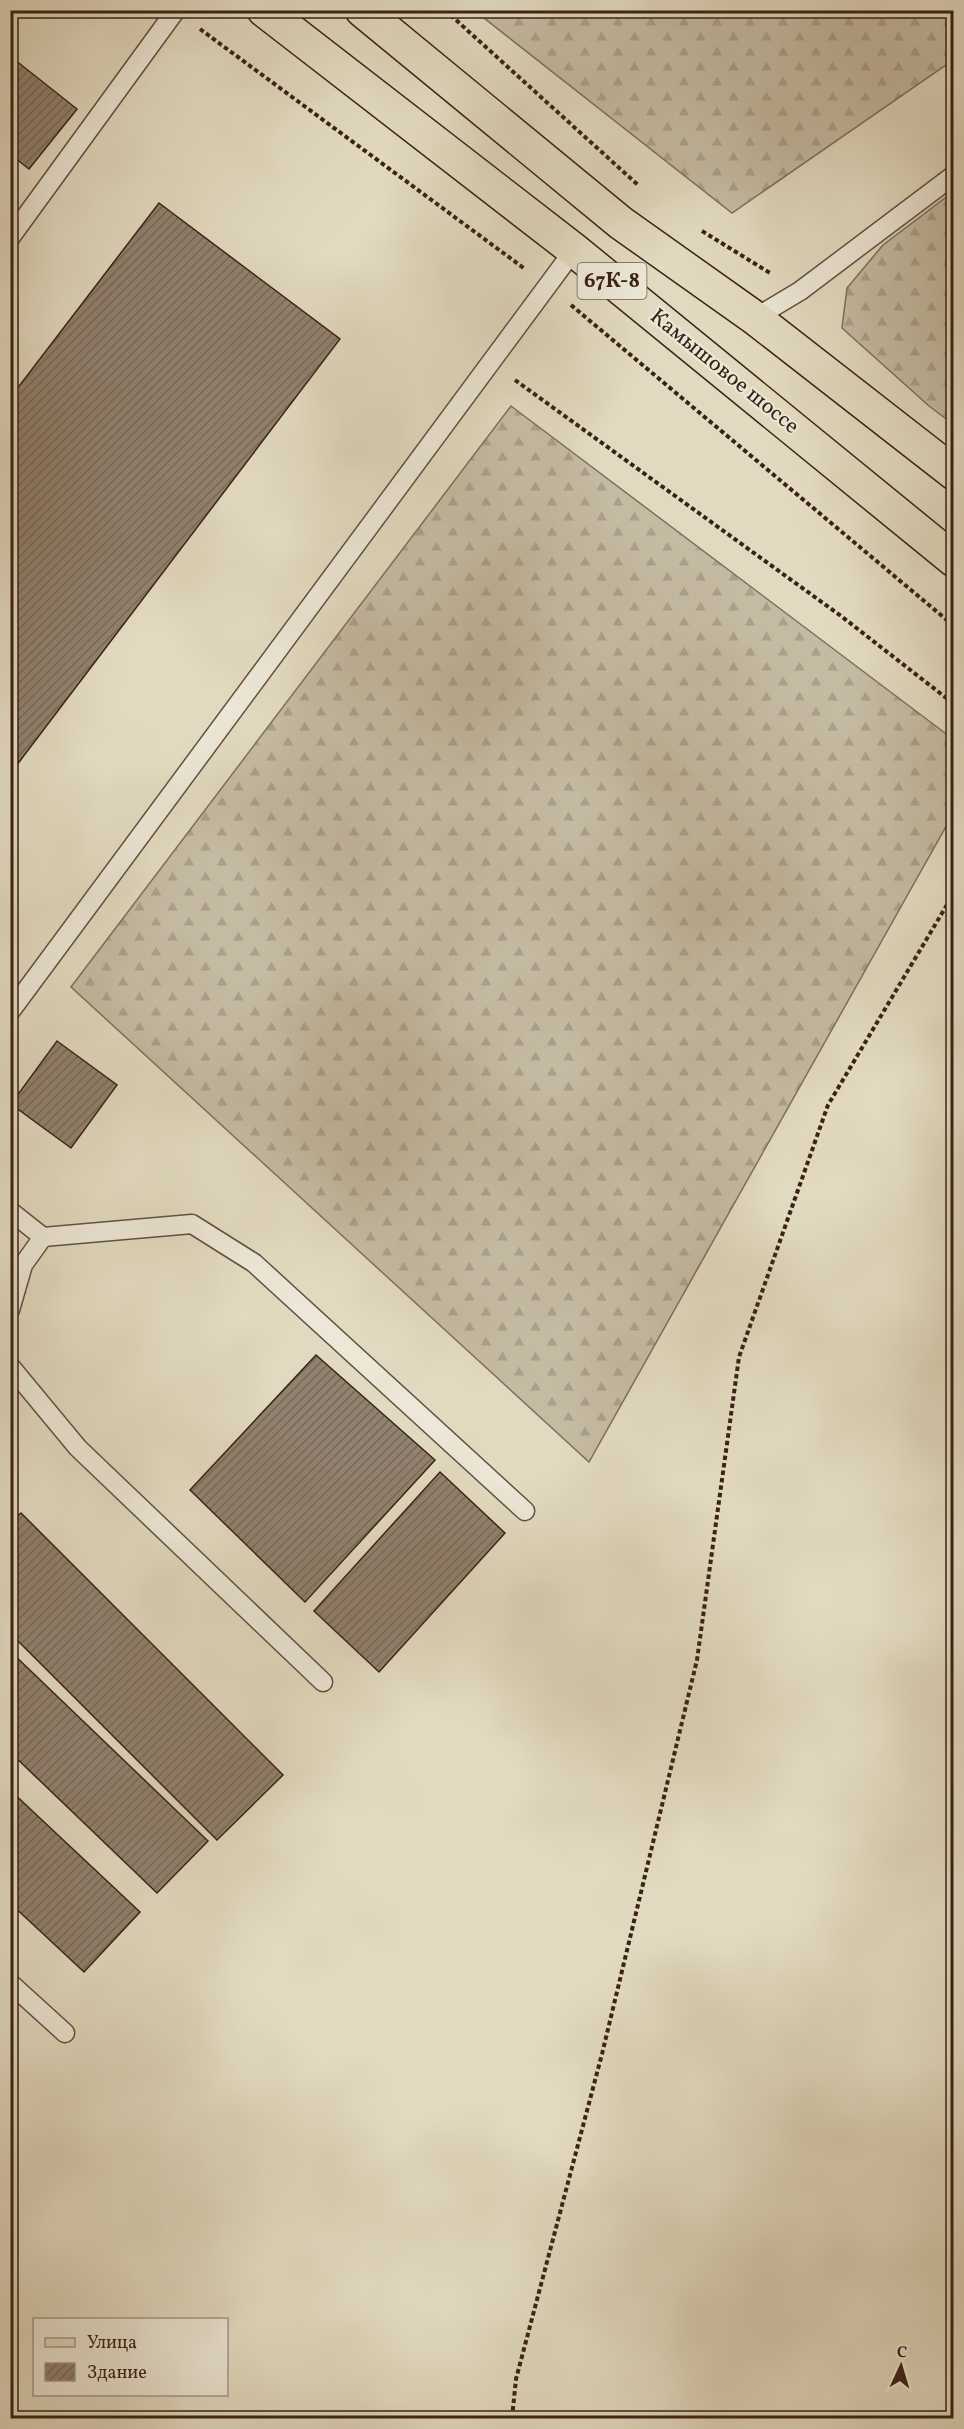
<svg xmlns="http://www.w3.org/2000/svg" width="964" height="2429" font-family="Vollkorn,serif">
  <style>
    .forest { fill: url(#forest-firs); stroke: #806e5d; stroke-width: 1.5 }
    .building { fill: url(#building-hatch); stroke: #3a2117; stroke-width: 1.5 }
    .lines { fill: none; stroke-linecap: round; stroke-linejoin: round }
    .lane-casing { stroke: #644f41; stroke-width: 21 }
    .primary-casing { stroke: #3a2117; stroke-width: 36 }
    .path { stroke: #3a2117; stroke-width: 4; stroke-dasharray: 4.5 3; stroke-linecap: butt }
    .lane { stroke: #ece7d6; stroke-width: 18 }
    .primary { stroke: #e2dac0; stroke-width: 33 }
    .labels { text-anchor: middle; dominant-baseline: central; stroke-width: 4.5; stroke-linejoin: round; paint-order: stroke }
    .shield { fill: #ece7d6; stroke: #6f5c50; stroke-width: 1.5 }
    .shield-label { font-size: 21px; font-weight: bold; fill: #3a2117 }
    .street-label { font-size: 22px; fill: #3a2117; stroke: #ece7d6 }
  </style>
  <defs>
    <pattern id="forest-firs" width="22" height="20" patternUnits="userSpaceOnUse" patternTransform="scale(1.5)"><rect width="22" height="20" fill="#c5bba3"/><path d="M5 1l3.5 6h-7zM16 11l3.5 6h-7z" fill="#aaa08c"/></pattern>
    <pattern id="building-hatch" width="6" height="6" patternUnits="userSpaceOnUse" patternTransform="scale(1.5)"><rect width="6" height="6" fill="#91816f"/><path d="M-1 1l2-2M0 6l6-6M5 7l2-2" fill="none" stroke="#77695a"/></pattern>
  </defs>
  <rect width="100%" height="100%" fill="#e2dac0"/>
  <filter id="stains"><feTurbulence type="fractalNoise" baseFrequency=".00333" numOctaves="4"/><feColorMatrix values="0 0 0 0 .2 0 0 0 0 .09 0 0 0 0 .02 0 0 0 .5 -.17"/></filter>
  <radialGradient id="worn" r=".72"><stop offset=".6" stop-color="#630" stop-opacity="0"/><stop offset="1" stop-color="#630" stop-opacity=".3"/></radialGradient>
  <!-- forest -->
  <g class="forest">
    <polygon points="475,11 953,11 953,60 732,213"/>
    <polygon points="953,192 953,424 929,406 842,328 847,288 883,245"/>
    <polygon points="511,406 953,739 953,814 589,1462 71,987"/>
  </g>
  <!-- building -->
  <g class="building">
    <polygon points="10,56 77,109 29,169 10,154"/>
    <polygon points="159,203 340,339 10,774 10,398"/>
    <polygon points="57,1041 117,1085 71,1148 11,1104"/>
    <polygon points="316,1355 435,1460 305,1602 190,1490"/>
    <polygon points="440,1472 505,1533 379,1672 314,1611"/>
    <polygon points="21,1513 283,1775 217,1840 10,1633 10,1523"/>
    <polygon points="10,1651 208,1841 157,1893 10,1752"/>
    <polygon points="10,1790 140,1912 84,1972 10,1903"/>
  </g>
  <g class="lines">
    <defs>
      <g id="lane">
        <polyline points="10,238 176,10"/>
        <polyline points="755,318 800,291 954,175"/>
        <polyline points="10,1012 574,250"/>
        <polyline points="10,1211 43,1237 23,1265 10,1310"/>
        <polyline points="43,1237 192,1224 254,1263 525,1511"/>
        <polyline points="10,1366 78,1448 323,1682"/>
        <polyline points="10,1983 65,2033"/>
      </g>
      <g id="primary">
        <polyline points="264,10 574,250 954,560"/>
        <polyline points="362,10 621,223 755,318 954,473"/>
      </g>
    </defs>
    <!-- lane casing -->
    <use href="#lane" class="lane-casing"/>
    <!-- primary casing -->
    <use href="#primary" class="primary-casing"/>
    <!-- path -->
    <g class="path">
      <polyline points="445,10 638,185"/>
      <polyline points="200,29 525,269"/>
      <polyline points="702,231 770,273"/>
      <polyline points="571,305 954,626"/>
      <polyline points="515,380 841,616 954,704"/>
      <polyline points="512,2418 516,2379 602,2054 697,1660 739,1357 828,1105 954,893"/>
    </g>
    <!-- lane -->
    <use href="#lane" class="lane"/>
    <!-- primary -->
    <use href="#primary" class="primary"/>
  </g>
  <g class="labels">
    <!-- shield labels -->
    <rect class="shield" x="577.5" y="263" width="69" height="36" rx="4.5"/>
    <g class="shield-label">
      <text x="612" y="281">67К-8</text>
    </g>
    <!-- street labels -->
    <g class="street-label">
      <text transform="translate(724 372) rotate(39)">Камышовое шоссе</text>
    </g>
  </g>
  <!-- margin -->
  <rect width="964" height="2429" fill="none" stroke="#e2dac0" stroke-width="36"/>
  <rect x="12" y="12" width="940" height="2405" fill="none" stroke="#3a2117" stroke-width="3"/>
  <rect x="18" y="18" width="928" height="2393" fill="none" stroke="#3a2117" stroke-width="1.5"/>
  <!-- legend -->
  <rect x="33" y="2318" width="195" height="78" fill="#ece7d6" stroke="#a5988a" stroke-width="1.5"/>
  <rect x="45" y="2338" width="30" height="9" fill="#e2dac0" stroke="#a5988a" stroke-width="1.5"/>
  <text x="87" y="2348" font-size="18" fill="#3a2117">Улица</text>
  <rect x="45" y="2363" width="30" height="18" fill="url(#building-hatch)" stroke="#a5988a" stroke-width="1.5"/>
  <text x="87" y="2378" font-size="18" fill="#3a2117">Здание</text>
  <!-- north arrow -->
  <g transform="translate(901 2366) rotate(4)" stroke="#ece7d6" stroke-width="4.5" paint-order="stroke">
  <path d="M0-4.5L10 22L0 15L-10 22Z" fill="#3a2117"/>
  <text y="-9" font-size="16" font-weight="bold" text-anchor="middle" fill="#3a2117">С</text>
  </g>
  <rect width="100%" height="100%" filter="url(#stains)"/>
  <rect width="100%" height="100%" fill="url(#worn)"/>
</svg>
